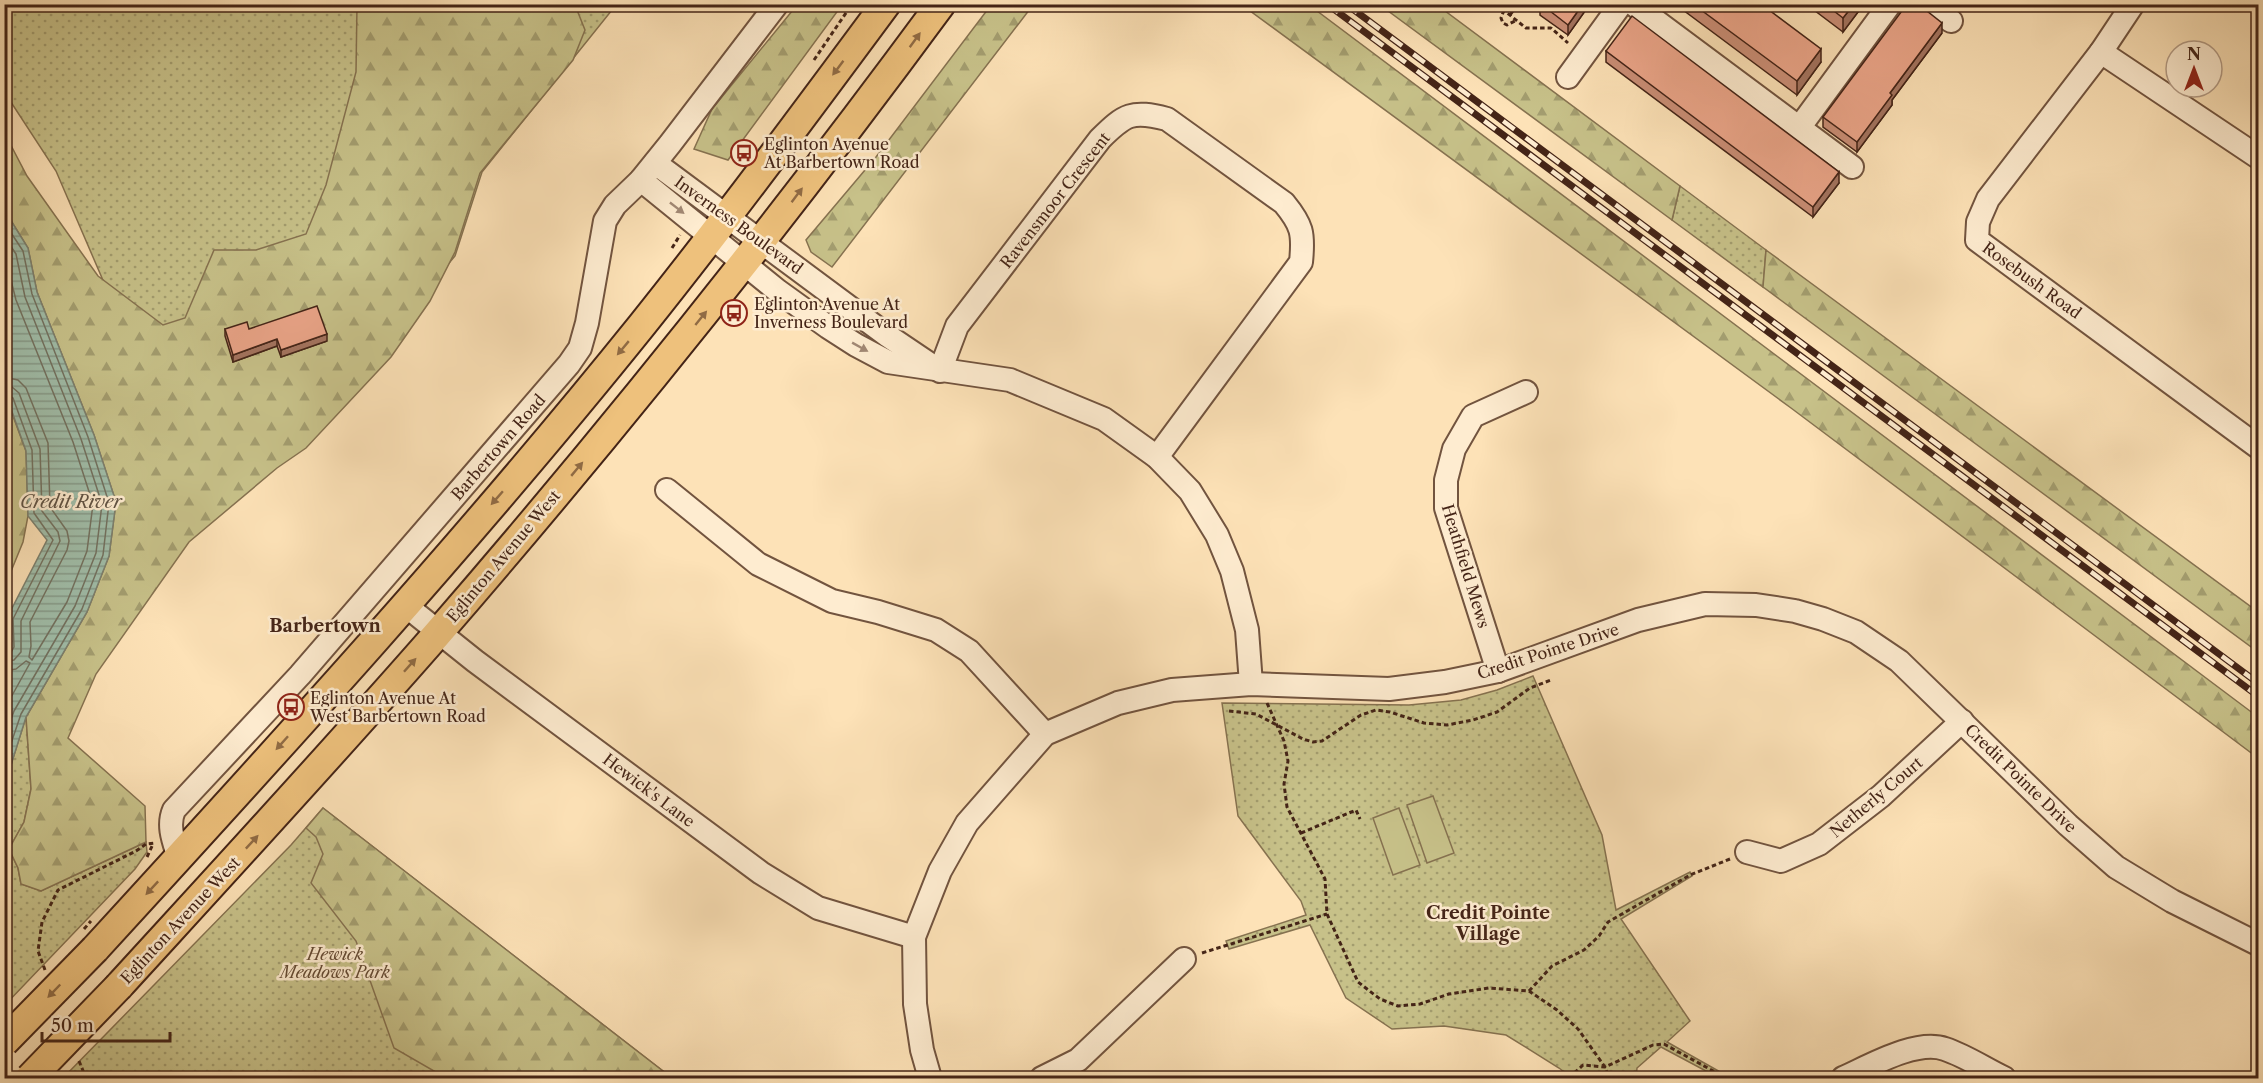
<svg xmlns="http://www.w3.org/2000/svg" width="2263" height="1083" font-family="'Libre Caslon Text',serif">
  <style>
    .green { fill: url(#green-dots); stroke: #867250; stroke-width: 1.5 }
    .forest { fill: url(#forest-firs); stroke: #867250; stroke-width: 1.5 }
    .pitch { fill: #c7c189; stroke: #867250; stroke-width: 1.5 }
    .water { fill: url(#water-rules); stroke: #7b806f; stroke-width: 1.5 }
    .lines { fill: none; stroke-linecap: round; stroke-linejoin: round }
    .shore { stroke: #727160; stroke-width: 1.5 }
    .minor-casing { stroke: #72543f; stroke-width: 26 }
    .major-casing { stroke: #442417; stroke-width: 32 }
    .path { stroke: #442417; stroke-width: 3; stroke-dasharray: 4.5 3; stroke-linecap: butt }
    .minor { stroke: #feecd0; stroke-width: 22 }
    .major { stroke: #eec17c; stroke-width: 28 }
    .rail-casing { stroke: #442417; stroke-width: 7 }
    .rail { stroke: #feecd0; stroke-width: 4.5; stroke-dasharray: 14; stroke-linecap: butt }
    .major-bridge-casing { stroke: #442417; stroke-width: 32; stroke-linecap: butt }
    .path-bridge { stroke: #442417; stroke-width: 3; stroke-dasharray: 4.5 3; stroke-linecap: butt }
    .major-bridge { stroke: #eec17c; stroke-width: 28 }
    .wall { fill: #ca8e76; stroke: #442417; stroke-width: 1.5 }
    .shaded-wall { fill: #a47460; stroke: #442417; stroke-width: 1.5 }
    .building { fill: #eba589; stroke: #442417; stroke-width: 1.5 }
    .oneway { fill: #906b44 }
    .oneway2 { fill: #a18874 }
    .labels { text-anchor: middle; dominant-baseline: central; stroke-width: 5; stroke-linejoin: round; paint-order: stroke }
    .poi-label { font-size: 16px; fill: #442417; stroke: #feecd0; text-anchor: start }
    .street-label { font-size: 16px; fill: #442417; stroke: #feecd0 }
    .park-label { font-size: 16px; font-style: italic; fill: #654b34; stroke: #feecd0 }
    .water-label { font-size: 18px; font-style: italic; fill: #605243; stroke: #feecd0 }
    .neighbourhood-label { font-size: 18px; font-weight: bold; fill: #442417; stroke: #feecd0 }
  </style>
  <defs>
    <pattern id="green-dots" width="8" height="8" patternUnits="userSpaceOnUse" patternTransform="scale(1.5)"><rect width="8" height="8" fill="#c7c189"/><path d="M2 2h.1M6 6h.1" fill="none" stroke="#a39d6f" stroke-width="1.8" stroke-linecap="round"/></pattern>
    <pattern id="forest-firs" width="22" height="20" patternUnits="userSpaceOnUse" patternTransform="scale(1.5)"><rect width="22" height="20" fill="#c7c189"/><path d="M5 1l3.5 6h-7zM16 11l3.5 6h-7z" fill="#a39d6f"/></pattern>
    <pattern id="water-rules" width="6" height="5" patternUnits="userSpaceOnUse" patternTransform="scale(1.5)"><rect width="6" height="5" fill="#a0beaa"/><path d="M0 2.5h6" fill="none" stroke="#849a89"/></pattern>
  </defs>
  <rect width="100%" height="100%" fill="#fde2b7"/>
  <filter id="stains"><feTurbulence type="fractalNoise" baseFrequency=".00333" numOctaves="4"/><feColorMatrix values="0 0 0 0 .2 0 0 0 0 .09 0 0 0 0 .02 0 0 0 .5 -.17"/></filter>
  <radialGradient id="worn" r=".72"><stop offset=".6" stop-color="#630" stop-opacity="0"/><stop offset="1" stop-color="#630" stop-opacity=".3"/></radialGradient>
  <!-- green -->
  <g class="green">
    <polygon points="4,5 616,5 482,172 455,256 363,367 157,406 56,171 5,93"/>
    <polygon points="1680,186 1766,250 1763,287 1672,220"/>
    <polygon points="1533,676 1602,835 1616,910 1690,872 1692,876 1621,919 1690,1021 1667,1042 1731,1078 1719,1078 1661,1047 1637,1068 1636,1078 1572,1078 1559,1068 1506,1035 1444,1026 1392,1029 1346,998 1310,925 1229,949 1226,941 1306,915 1301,901 1238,816 1222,703 1409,705 1461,700 1497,690"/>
    <polygon points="26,717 31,789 24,822 9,849 18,868 21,884 41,891 146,842 147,852 135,869 5,1005 5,784"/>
    <polygon points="323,808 672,1078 63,1078 291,845"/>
  </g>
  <!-- forest -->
  <g class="forest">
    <polygon points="357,5 575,5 585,30 573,60 480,173 455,252 430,301 391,357 306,448 277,468 189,542 96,674 68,738 145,806 146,842 41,891 21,884 18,868 9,849 24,822 31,789 26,717 87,612 109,556 116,502 94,435 37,292 28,248 5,211 4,132 27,176 98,276 163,325 185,318 214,250 256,250 306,234 326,185 356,72"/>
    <polygon points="797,5 842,5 728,160 694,149 712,109"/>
    <polygon points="991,5 1033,5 832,267 811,252 806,240 876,157"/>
    <polygon points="1242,5 1309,5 2258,717 2258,758 1791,408"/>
    <polygon points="1380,5 1437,5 1680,186 1672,220"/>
    <polygon points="1766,250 2258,612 2258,652 1763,287"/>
    <polygon points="4,392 26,451 28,516 23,542 5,586"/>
    <polygon points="323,808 672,1078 446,1078 394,1048 356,941 311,883 323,854 316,837 306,828"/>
  </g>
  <!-- pitch -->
  <g class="pitch">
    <polygon points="1433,796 1454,853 1427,863 1407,805"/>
    <polygon points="1399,808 1420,865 1393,875 1373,818"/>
  </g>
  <!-- water -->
  <polygon class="water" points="5,211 28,248 37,292 94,435 116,502 109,556 87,612 26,717 5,784 4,653 8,646 7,618 47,540 28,516 26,451 5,392"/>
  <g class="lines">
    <!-- shore -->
    <g class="shore">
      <polyline points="4,222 23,251 32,294 88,437 109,503 103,555 82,609 21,714 4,764"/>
      <polyline points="4,236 16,254 25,297 81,439 102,504 96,553 75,606 14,711 4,739"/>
      <polyline points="4,253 16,300 73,442 93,504 87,551 67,602 32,660 29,657 31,646 30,622 67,550 69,541 67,531 50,507 48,443 26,388 18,380 4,377"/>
      <polyline points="4,386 12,387 19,393 40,449 42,511 58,532 60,541 21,621 21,652 14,660 4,662"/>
      <polyline points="4,394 13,398 32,450 34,513 53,540 13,619 14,647 10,654 4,655"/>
      <polyline points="4,671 16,669 26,661 30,663 4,710"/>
    </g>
    <defs>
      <g id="minor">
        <polyline points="1633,4 1852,167"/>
        <polyline points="1927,4 1951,21"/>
        <polyline points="2133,4 2101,52 1988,199 1978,222 1977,240 2258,447"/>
        <polyline points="2101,52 2258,157"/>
        <polyline points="1568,77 1621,4"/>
        <polyline points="1799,128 1890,4"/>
        <polyline points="655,163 888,336 934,367"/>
        <polyline points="641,180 778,291 828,327 856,345 888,362 1010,380 1104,419 1157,457 1190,491 1217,535 1232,571 1247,630 1251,684"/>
        <path d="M940,371L957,326L1100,139C1125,114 1132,110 1167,119L1284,203C1302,225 1304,233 1301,262L1157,457"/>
        <polyline points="667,490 758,564 832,601 878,612 936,630 969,651 1045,734"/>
        <polyline points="405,605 475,661 761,873 818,908 914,937"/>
        <polyline points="1498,671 1446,508 1446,480 1454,449 1473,416 1526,392"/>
        <polyline points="1747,852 1781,861 1819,844 1881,796 1962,721"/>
        <path d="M179,858C174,842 167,826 174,810L300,675L569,364L580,348L587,323L605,221L615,205L641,180L670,144L777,4"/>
        <polyline points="930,1078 922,1050 915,1004 914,937 940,871 967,823 1045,734 1118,703 1172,690 1251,684 1389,689 1445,682 1498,671 1638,620 1705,604 1756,605 1795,611 1823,619 1856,632 1899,661 2068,825 2116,867 2172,901 2258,944"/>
        <polyline points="1042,1078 1078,1060 1184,959"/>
        <path d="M1843,1078C1870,1066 1916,1039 1945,1049C1966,1056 1985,1069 2004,1078"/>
      </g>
      <g id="major">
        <path d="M95,949C282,745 469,540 642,325C726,220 806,112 886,4"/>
        <path d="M119,986C226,869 334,752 438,633C614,430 782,220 941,4"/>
      </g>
    </defs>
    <!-- minor casing -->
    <use href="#minor" class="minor-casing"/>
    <!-- major casing -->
    <use href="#major" class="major-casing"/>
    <!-- path -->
    <g class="path">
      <polyline points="1496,4 1526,28 1551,28 1568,43"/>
      <polyline points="1504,10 1501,18 1503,23 1507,25 1517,20"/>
      <polyline points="1510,15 1518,4"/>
      <polyline points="814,60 852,4"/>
      <polyline points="672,248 680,235"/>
      <polyline points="1267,703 1284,741 1288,761 1284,784 1287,807 1325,879 1327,914 1358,982 1380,999 1398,1006 1420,1004 1449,994 1489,988 1529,991 1557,1010 1578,1029 1605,1067 1609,1078"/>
      <polyline points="1229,711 1256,714 1303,739 1313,742 1322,741 1361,715 1376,710 1390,712 1424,723 1447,725 1473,720 1497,712 1530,688 1551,680"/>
      <polyline points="1301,833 1356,810 1360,819"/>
      <polyline points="147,857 153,844"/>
      <polyline points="1202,953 1327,914"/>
      <polyline points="45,970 38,951 42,922 58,890 136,851 146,844 155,843"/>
      <polyline points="1529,991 1552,966 1584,950 1599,936 1608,922 1690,875 1730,859"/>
      <polyline points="79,1061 86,1078"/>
      <polyline points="65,1072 72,1078"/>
      <polyline points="1569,1078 1583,1065 1605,1067 1653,1045 1664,1044 1726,1078"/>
    </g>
    <!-- minor -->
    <use href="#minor" class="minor"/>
    <!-- major -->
    <use href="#major" class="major"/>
    <defs>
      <g id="rail">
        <polyline points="1327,4 2258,696"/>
        <polyline points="1346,4 2258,683"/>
      </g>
    </defs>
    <!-- rail casing -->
    <use href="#rail" class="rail-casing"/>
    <!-- rail -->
    <use href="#rail" class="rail"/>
    <defs>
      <g id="major-bridge">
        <polyline points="4,1042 95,949"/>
        <polyline points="30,1078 119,986"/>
      </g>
    </defs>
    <!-- major-bridge casing -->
    <use href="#major-bridge" class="major-bridge-casing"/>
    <!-- path-bridge -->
    <polyline class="path-bridge" points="84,929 91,921"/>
    <!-- major-bridge -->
    <use href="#major-bridge" class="major-bridge"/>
  </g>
  <!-- wall -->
  <g class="wall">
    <polygon points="1540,4 1590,4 1568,35 1540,15"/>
    <polygon points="1675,4 1761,4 1821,62 1797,95"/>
    <polygon points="1806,4 1864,4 1843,32"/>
    <polygon points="1942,33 1892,100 1892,105 1857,152 1823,127 1823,117"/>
    <polygon points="1606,51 1839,183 1813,217 1606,62"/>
    <polygon points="225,329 249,329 327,341 281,357 277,346 233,362 225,336"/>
  </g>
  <!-- shaded-wall -->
  <g class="shaded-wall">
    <polygon points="1583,4 1590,4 1568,35 1568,25"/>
    <polygon points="1854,4 1864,4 1843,32 1843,18"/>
    <polygon points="1942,23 1942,33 1892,100 1892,105 1857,152 1857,142 1890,93"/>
    <polygon points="1821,49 1821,62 1797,95 1797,81"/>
    <polygon points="1839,172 1839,183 1813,217 1813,207"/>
    <polygon points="327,334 327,341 281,357 281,350"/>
    <polygon points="277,339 277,346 233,362 233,355"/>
  </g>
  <!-- building -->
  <g class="building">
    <polygon points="1541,4 1583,4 1568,25"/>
    <polygon points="1693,4 1761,4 1821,49 1797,81"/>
    <polygon points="1825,4 1854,4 1843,18"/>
    <polygon points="1907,4 1918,4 1942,23 1890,93 1892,95 1857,142 1823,117"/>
    <polygon points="1632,16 1839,172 1813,207 1606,51"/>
    <polygon points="317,306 327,334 281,350 277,339 233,355 225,329 247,322 249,329"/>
  </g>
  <!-- one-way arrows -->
  <defs><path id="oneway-solid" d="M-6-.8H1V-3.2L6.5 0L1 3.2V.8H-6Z" transform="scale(1.5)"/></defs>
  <g class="oneway">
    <use href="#oneway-solid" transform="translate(915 40) rotate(-54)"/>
    <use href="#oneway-solid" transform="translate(838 68) rotate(127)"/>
    <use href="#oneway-solid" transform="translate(797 195) rotate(-53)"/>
    <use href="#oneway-solid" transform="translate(701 318) rotate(-51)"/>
    <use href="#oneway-solid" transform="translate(623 348) rotate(130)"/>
    <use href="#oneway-solid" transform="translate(577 469) rotate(-50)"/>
    <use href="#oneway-solid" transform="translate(497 498) rotate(131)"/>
    <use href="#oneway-solid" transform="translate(410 665) rotate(-48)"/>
    <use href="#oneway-solid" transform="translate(282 743) rotate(132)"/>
    <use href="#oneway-solid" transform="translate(252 842) rotate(-47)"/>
    <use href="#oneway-solid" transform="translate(152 888) rotate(133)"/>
    <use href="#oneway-solid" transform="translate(54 991) rotate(134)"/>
  </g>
  <g class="oneway2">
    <use href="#oneway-solid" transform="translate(677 208) rotate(38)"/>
    <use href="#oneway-solid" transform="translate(860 347) rotate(29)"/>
  </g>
  <!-- icons -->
  <defs>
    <symbol id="bus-ring" viewBox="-11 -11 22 22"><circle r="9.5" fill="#feecd0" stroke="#8f2418" stroke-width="1.5"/><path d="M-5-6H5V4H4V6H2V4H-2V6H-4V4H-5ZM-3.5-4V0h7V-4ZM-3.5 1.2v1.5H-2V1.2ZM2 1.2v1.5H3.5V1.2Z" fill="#8f2418"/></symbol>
  </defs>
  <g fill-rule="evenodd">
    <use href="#bus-ring" x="729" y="138" width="30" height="30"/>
    <use href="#bus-ring" x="719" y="298" width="30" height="30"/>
    <use href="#bus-ring" x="276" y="692" width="30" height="30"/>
  </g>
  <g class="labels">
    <!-- poi labels -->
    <g class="poi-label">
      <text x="764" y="144">Eglinton Avenue<tspan x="764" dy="18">At Barbertown Road</tspan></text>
      <text x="754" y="304">Eglinton Avenue At<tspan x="754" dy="18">Inverness Boulevard</tspan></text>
      <text x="310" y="698">Eglinton Avenue At<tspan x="310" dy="18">West Barbertown Road</tspan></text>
    </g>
    <!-- street labels -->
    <g class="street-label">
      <text transform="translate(1055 200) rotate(-52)">Ravensmoor Crescent</text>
      <text transform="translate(739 225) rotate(36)">Inverness Boulevard</text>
      <text transform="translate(2032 280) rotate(36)">Rosebush Road</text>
      <text transform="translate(498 447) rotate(-49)">Barbertown Road</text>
      <text transform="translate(503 556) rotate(-50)">Eglinton Avenue West</text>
      <text transform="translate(1466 566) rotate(73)">Heathfield Mews</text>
      <text transform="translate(1548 651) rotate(-18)">Credit Pointe Drive</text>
      <text transform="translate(2021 778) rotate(44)">Credit Pointe Drive</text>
      <text transform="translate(649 790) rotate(37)">Hewick's Lane</text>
      <text transform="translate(1876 797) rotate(-40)">Netherly Court</text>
      <text transform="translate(180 920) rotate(-47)">Eglinton Avenue West</text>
    </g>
    <!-- park labels -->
    <g class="park-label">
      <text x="335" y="954">Hewick<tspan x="335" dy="18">Meadows Park</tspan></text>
    </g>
    <!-- water labels -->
    <g class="water-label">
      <text x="71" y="502">Credit River</text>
    </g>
    <!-- neighbourhood labels -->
    <g class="neighbourhood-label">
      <text x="325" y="626">Barbertown</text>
      <text x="1488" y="913">Credit Pointe<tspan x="1488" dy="21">Village</tspan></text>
    </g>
  </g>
  <!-- margin -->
  <rect width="2263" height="1083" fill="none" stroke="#fde2b7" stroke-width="24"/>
  <rect x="6" y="6" width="2251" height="1071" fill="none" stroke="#442417" stroke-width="3"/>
  <rect x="12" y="12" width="2239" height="1059" fill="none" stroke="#442417" stroke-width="1.5"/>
  <!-- north arrow -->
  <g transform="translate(2194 69)"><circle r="28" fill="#feecd0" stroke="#b49c86" stroke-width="1.5"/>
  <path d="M0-4.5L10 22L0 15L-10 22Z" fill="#8f2418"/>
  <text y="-9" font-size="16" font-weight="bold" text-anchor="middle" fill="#442417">N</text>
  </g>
  <!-- scale -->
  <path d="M42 1032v9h128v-9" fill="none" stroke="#442417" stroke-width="3"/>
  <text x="51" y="1032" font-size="18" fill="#442417" stroke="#feecd0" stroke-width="4.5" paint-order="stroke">50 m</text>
  <rect width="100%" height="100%" filter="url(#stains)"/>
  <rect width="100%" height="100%" fill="url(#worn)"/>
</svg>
